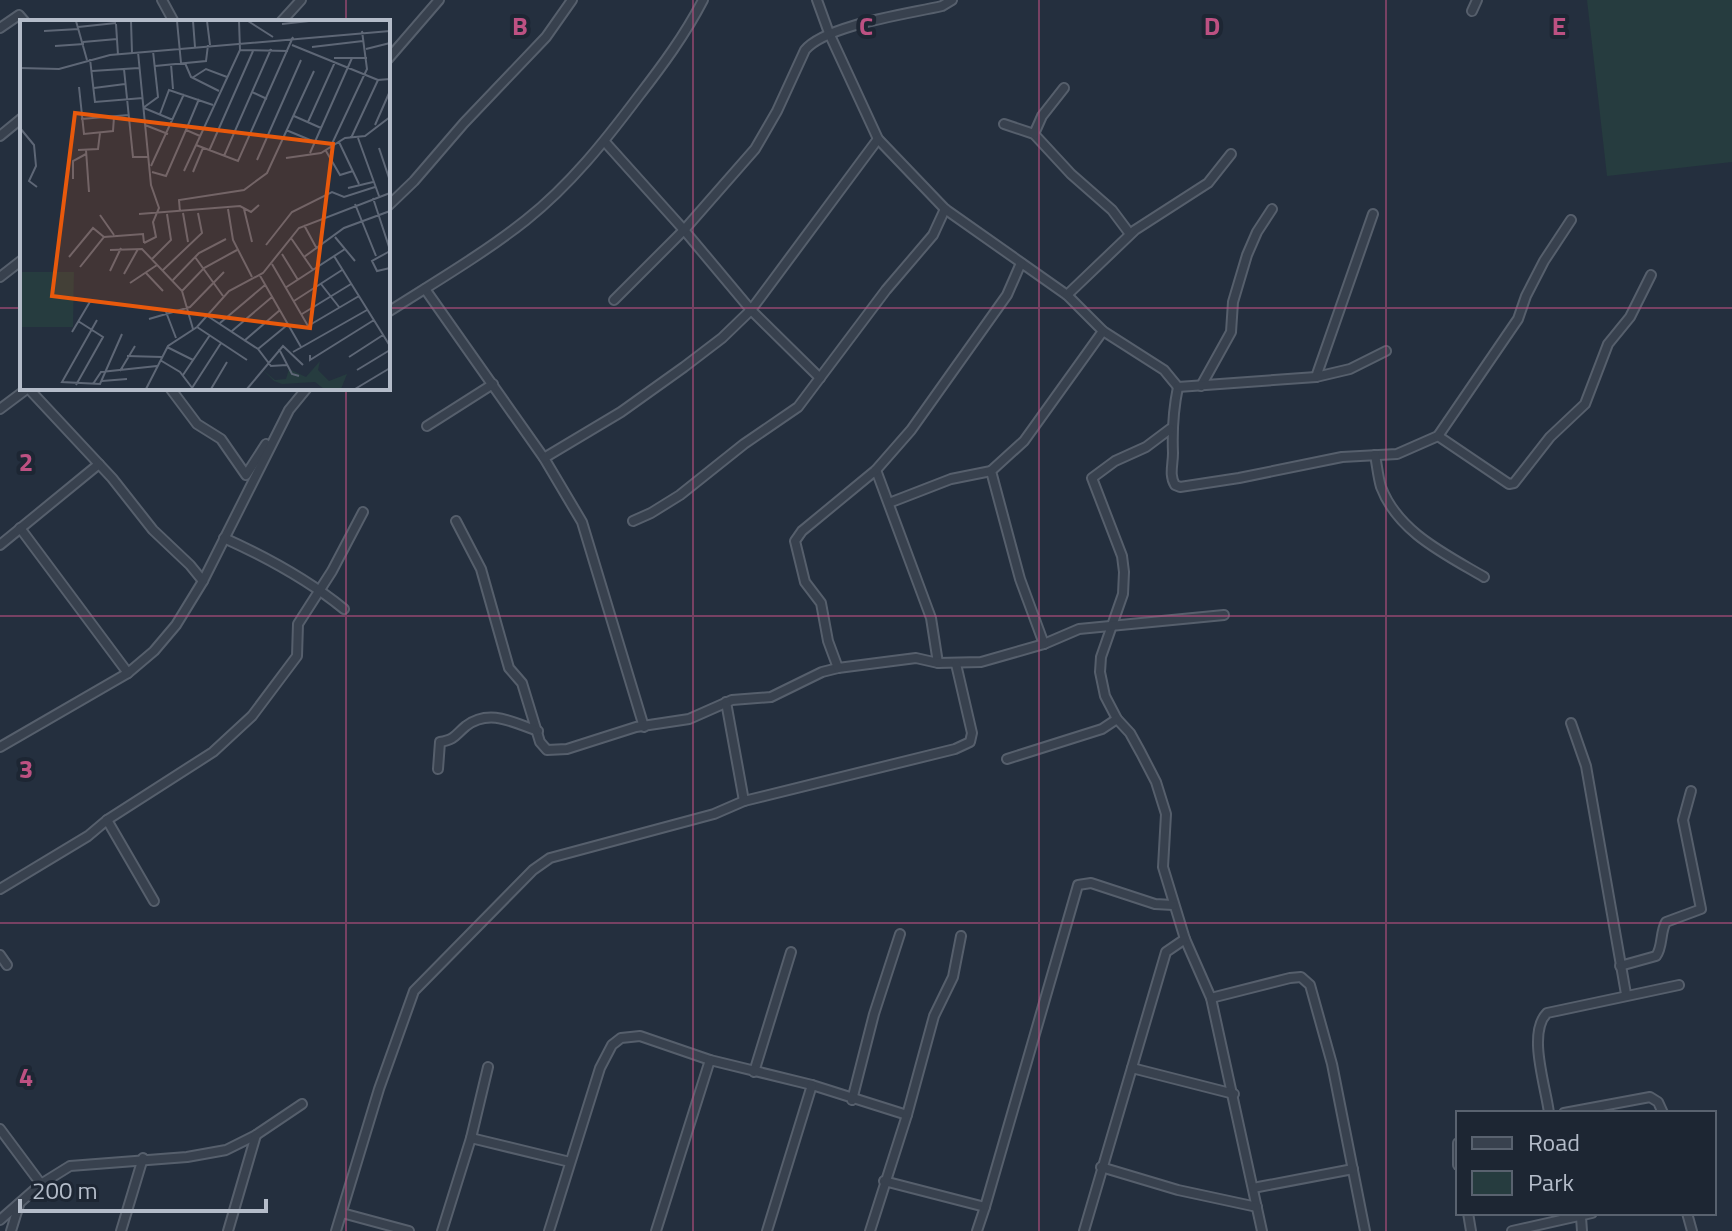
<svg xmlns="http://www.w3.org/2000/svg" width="1732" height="1231" font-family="'Titillium Web',sans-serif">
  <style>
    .green { fill: #263c3f }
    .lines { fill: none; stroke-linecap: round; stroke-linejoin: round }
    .minor-casing { stroke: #565f6c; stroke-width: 12 }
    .minor { stroke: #38414e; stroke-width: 8 }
    .grid { fill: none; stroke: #bd5182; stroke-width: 2; stroke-opacity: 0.55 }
    .inset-road { fill: none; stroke: #5e6776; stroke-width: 2 }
    .view { fill: #e8590c; fill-opacity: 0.15; stroke: #e8590c; stroke-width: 4 }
    .inset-edge { fill: none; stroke: #b4bcc9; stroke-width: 4 }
    .grid-label { font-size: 26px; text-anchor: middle; font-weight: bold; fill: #bd5182; stroke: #1d2633; stroke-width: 8; stroke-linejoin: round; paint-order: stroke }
  </style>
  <rect width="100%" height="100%" fill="#242f3e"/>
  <!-- green -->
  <polygon class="green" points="1587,0 1732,0 1732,162 1607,176"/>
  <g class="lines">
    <defs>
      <g id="minor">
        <polyline points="162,0 174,22"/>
        <polyline points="817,0 829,33 878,139 945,209 1067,295 1103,331 1164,370 1178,387"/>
        <polyline points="1472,11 1477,0"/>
        <polyline points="281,22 301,0"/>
        <polyline points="0,28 19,15 25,22"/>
        <polyline points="388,59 439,0"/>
        <polyline points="1004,124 1034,134 1071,174 1112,210 1130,234"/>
        <polyline points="1034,134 1042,116 1064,88"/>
        <polyline points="0,136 22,118"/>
        <polyline points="605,142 684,230 751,310 820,378"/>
        <polyline points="388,206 414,181 464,123 546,37 572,0"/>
        <polyline points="0,277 22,260"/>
        <polyline points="425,289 544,458 582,522 644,727"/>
        <polyline points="1067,295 1135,230 1208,183 1231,154"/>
        <path d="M614,300L684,230L755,149L777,111L805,50C826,25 908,14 942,6L952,0"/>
        <path d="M388,312C435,282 483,254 526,220C570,185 605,141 638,97C662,66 685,35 703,0"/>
        <polyline points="1316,377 1373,214"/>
        <polyline points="1201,386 1231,332 1233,302 1247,255 1257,232 1272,209"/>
        <path d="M1178,387C1173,411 1172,429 1173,453C1173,465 1169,475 1175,485L1180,487L1239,478L1342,457L1397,454L1438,436L1518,319L1526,296L1544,261L1571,220"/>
        <polyline points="1178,387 1316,377 1350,369 1386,351"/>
        <polyline points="28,388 112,478 153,530 190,565 203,581"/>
        <polyline points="170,388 197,424 221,439 246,475 266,444"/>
        <polyline points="0,409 28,388"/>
        <polyline points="427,426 493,384"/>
        <polyline points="1170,429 1146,447 1115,461 1092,478 1122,556 1124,572 1123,594 1101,657 1100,672 1105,696 1117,719 1130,733 1141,753 1156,782 1166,814 1163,867 1185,939 1211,998 1262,1231"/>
        <polyline points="1438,436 1509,484 1514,483 1550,437 1585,404 1608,344 1630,317 1651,275"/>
        <path d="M1375,455C1377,465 1378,477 1381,487C1398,532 1445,554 1484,577"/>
        <polyline points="544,458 621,412 684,367 722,338 751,310 878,139"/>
        <polyline points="876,470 931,618 938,663"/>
        <polyline points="889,503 951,479 991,471"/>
        <polyline points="456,521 481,569 509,668 522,683 540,742 547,750 567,749 636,727 689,719 732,700 771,697 822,672 838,668 916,658 938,663 981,662 1044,644 1079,629 1224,615"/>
        <polyline points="633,521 651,513 680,495 744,444 798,407 886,290 933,235 945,209"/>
        <polyline points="20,528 128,673"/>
        <path d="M224,538C266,557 307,579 344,609"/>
        <polyline points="0,545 99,464"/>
        <polyline points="1044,644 1020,579 991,471 1024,441 1103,331"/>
        <polyline points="838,668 828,641 821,603 805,582 795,541 802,531 876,470 911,430 1007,295 1021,263"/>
        <polyline points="726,702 744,801"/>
        <polyline points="1571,723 1586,766 1626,994"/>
        <polyline points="0,747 128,673 154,651 176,625 203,581 289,410 307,388"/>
        <polyline points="1007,759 1102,729 1117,719"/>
        <path d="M438,769L440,742C456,739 455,735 466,726C490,708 514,723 538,731"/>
        <polyline points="107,820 154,901"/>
        <polyline points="0,889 88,836 107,820 213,752 252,716 297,656 298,624 332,571 363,512"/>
        <polyline points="0,955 7,965"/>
        <path d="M1620,966L1656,956C1663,947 1660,932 1666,922L1701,909L1683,820L1691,791"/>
        <polyline points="1211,998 1290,978 1301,977 1310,985 1332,1064 1365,1231"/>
        <polyline points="1132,1068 1234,1094"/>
        <polyline points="754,1072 791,952"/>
        <polyline points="852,1100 874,1014 900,934"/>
        <path d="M1549,1113C1546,1087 1527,1033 1547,1013L1679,985"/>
        <polyline points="1564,1113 1650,1097 1658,1102 1663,1113"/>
        <polyline points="0,1129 41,1184"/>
        <polyline points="471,1138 570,1162"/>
        <polyline points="1458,1143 1458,1165"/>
        <polyline points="1101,1167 1178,1190 1257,1207"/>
        <polyline points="884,1181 985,1207 977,1231"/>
        <polyline points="1253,1188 1353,1169"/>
        <polyline points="985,1207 1078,885 1091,883 1155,904 1173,905"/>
        <polyline points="342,1213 409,1231"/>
        <polyline points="1468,1213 1471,1231"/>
        <polyline points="1687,1213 1692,1231"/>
        <polyline points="1581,1217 1582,1231"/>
        <polyline points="0,1220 41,1184 70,1166 187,1157 226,1150 256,1135 302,1104"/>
        <polyline points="11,1231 19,1205"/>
        <polyline points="121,1231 143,1158"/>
        <polyline points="228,1231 256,1135"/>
        <polyline points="336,1231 379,1089 414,991 533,870 550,858 714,814 744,801 955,749 970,742 972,733 956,664"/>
        <polyline points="442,1231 471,1138 488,1067"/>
        <polyline points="549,1231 600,1068 612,1045 621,1038 640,1036 710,1060 812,1085 907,1115"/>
        <polyline points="656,1231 710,1060"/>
        <polyline points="767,1231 812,1085"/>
        <polyline points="870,1231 907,1115 934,1016 953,977 961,936"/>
        <polyline points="1084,1231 1166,952 1185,939"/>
        <polyline points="1512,1231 1592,1213"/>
      </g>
    </defs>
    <!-- minor casing -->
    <use href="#minor" class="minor-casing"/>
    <!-- minor -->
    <use href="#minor" class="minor"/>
  </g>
  <!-- grid -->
  <path class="grid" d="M346,0V22M693,0V1231M1039,0V1231M1386,0V1231M0,308H22M388,308H1732M346,388V1231M0,616H1732M0,923H1732"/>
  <!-- overview -->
  <g transform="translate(20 20)">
    <rect width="370" height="370" fill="#242f3e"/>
    <path d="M0,252H54L53,307H0ZM300,341L298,350L309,361L327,354L321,369H304L295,362L262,364L254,361L243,350L255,360L266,359L269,349L286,357Z" fill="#263c3f"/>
    <path class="inset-road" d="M56,1L67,40M111,1L112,33M157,1L161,43M173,1L175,27M187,1L190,25M228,1L253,17M96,4L98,35M262,4L289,1M58,7L96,3M24,11L59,9M63,22L97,19M272,25L358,60M35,26L64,24M292,27L343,21M346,29L370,23M219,30L268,31M118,32L131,165L139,188L133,202L136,217L124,223M314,38H347M70,39L75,82L123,78M165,43L171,57L199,71M151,44L153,69M135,46L186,41L188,25M0,48L39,49L90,35L370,11M104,49L113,137H128M72,51L119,48M172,58L186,49L207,57M59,67L64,114L93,111L94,97M74,68L105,64M232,72L251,29M179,79L166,110L180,116M123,88L138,77L133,31M124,88L153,100M140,94L149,70L193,85M274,96L301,108M61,99L109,95M288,102L315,42M125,105L148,114M355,105L370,71M0,108L14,125L16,146L9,161L17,167M266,110L295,122M331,118L358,60L370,59M338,118L359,176M319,122L339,164M176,125L218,141L273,17M310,128L347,49L342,11M359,128L370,161M58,130L78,129L80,113M66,130L69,172M189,131L233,31M306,131L320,155L333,151M290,133L332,38M204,136L232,72L247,79M266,138L301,133L325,118L345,116L370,97M237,140L281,40M131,146L164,74M164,151L220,30L219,1M132,152L146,156L166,110M173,152L183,128M53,159V141L66,134M328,168L353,162M353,178L370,230M335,184L356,236M208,189L213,220L232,257M224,189L232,222M160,192L159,180L224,170L247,153L294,51M163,193L168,222M119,194L220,186L231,192L239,185M80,195L94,215M284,205L297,229M315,217L335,241M271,218L293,250M246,225L272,192L312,172L324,177L355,167M90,230L122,229L162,271L173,309M370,231L352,241L357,251L370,248M262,234L278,260M314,236L370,326M49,237L73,208L84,217M175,237L203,276M284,237L324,208L370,191M132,239L151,220L147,194M252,244L288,306L339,276M60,247L84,217L123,214L124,223M143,250L182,213L178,193M90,251L101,228M126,253L143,271M104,254L118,229M239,254L281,327M153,260L179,233L206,219M110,263L137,245M301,264L319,287M265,268L325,229M162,271L184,248L217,230M274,281L322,250M146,292L156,318M282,294L331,264M186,295L238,329L251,346L267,345M129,299L170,287L204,252M77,300L42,362L80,364L102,314M200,303L245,265M177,307L227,340M212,311L252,277M52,312L71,280M224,321L260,290M147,327L173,340M238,329L266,306M259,329L272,354L279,356M273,332L347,290M290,335V340L354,300M107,336L142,337M329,337L363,315M140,340L160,352L173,369M337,350L370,330M100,351L115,326M163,355L190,315M82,361L107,359M73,364L81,352L137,346M56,365L83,317L58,301M172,368L201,323M126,369L148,326L177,307L209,271L243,253L279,208L370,173M191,369L207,342M227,369L263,326L283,345M251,369H279M335,369L370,348"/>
    <path class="view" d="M55,93L313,124L290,308L32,276Z"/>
    <rect width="370" height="370" class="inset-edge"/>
  </g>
  <g class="grid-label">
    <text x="520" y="35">B</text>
    <text x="866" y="35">C</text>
    <text x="1212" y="35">D</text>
    <text x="1559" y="35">E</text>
    <text x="26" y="471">2</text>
    <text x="26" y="778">3</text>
    <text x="26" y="1086">4</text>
  </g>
  <!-- legend -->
  <rect x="1456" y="1111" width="260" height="104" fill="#1d2633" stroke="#59626f" stroke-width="2"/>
  <rect x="1472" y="1137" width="40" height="12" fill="#38414e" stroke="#59626f" stroke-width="2"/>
  <text x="1528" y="1151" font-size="24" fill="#b4bcc9">Road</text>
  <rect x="1472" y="1171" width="40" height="24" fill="#263c3f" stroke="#59626f" stroke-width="2"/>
  <text x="1528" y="1191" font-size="24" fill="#b4bcc9">Park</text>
  <!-- scale -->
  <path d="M20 1199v12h246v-12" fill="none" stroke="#b4bcc9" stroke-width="4"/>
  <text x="32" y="1199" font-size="24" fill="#b4bcc9" stroke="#1d2633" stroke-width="6" paint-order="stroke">200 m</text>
</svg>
